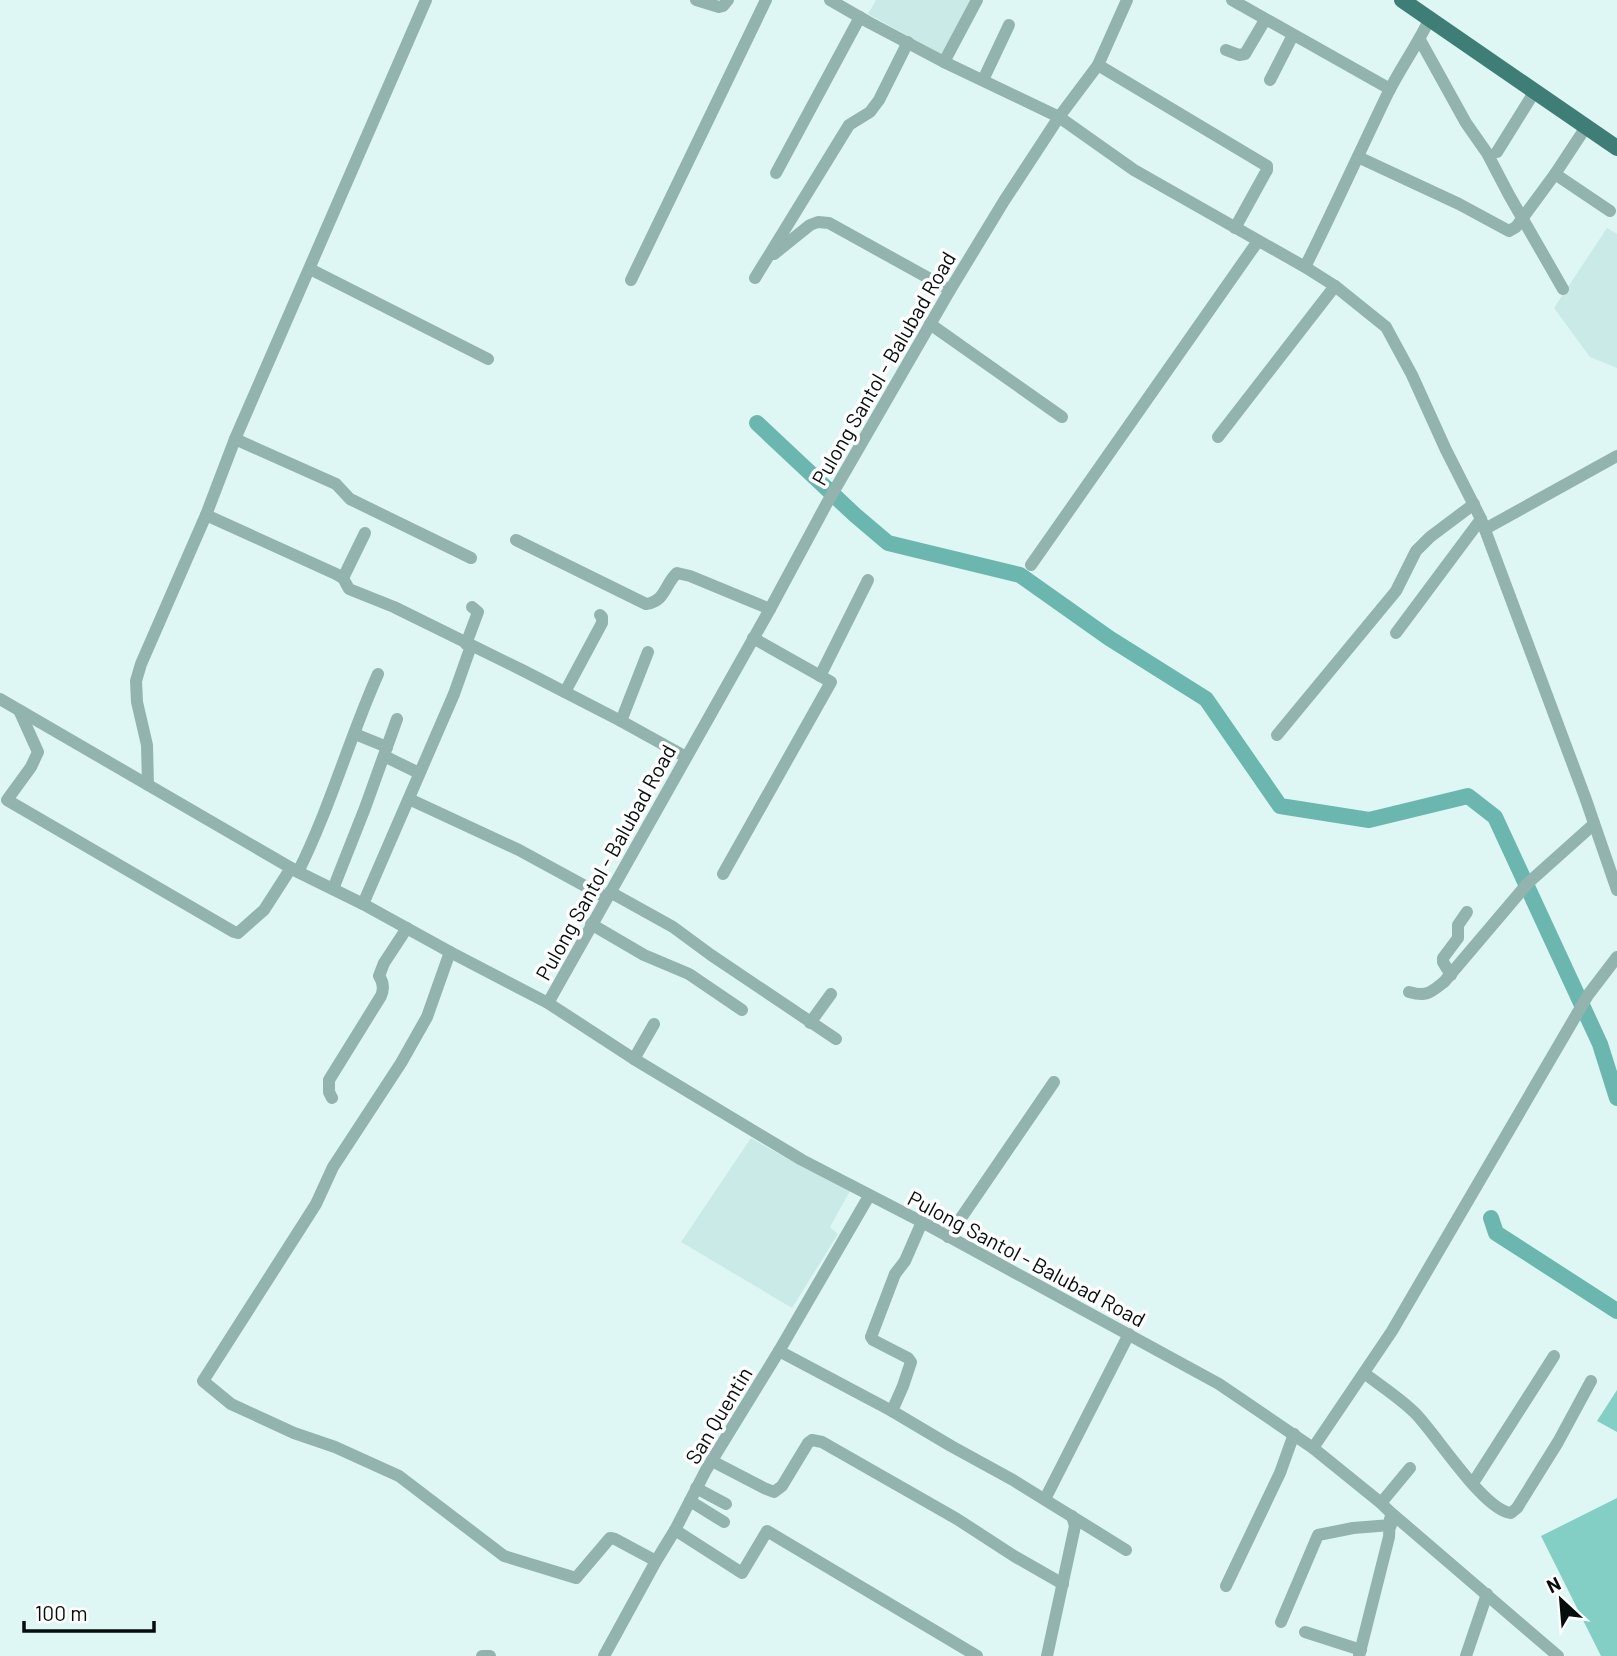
<svg xmlns="http://www.w3.org/2000/svg" width="1617" height="1656" font-family="Barlow,sans-serif">
  <style>
    .built { fill: #caeae7 }
    .forest { fill: #83cfc6 }
    .lines { fill: none; stroke-linecap: round; stroke-linejoin: round }
    .river { stroke: #6bb7af; stroke-width: 16 }
    .minor { stroke: #93b3af; stroke-width: 12 }
    .major { stroke: #3f7e77; stroke-width: 16 }
    .labels { text-anchor: middle; dominant-baseline: central; stroke-width: 7; stroke-linejoin: round; paint-order: stroke }
    .street-label { font-size: 21px; fill: #060e0d; stroke: #fefefe }
  </style>
  <rect width="100%" height="100%" fill="#dff7f4"/>
  <!-- built -->
  <g class="built">
    <polygon points="876,0 975,0 945,56 868,14"/>
    <polygon points="1607,228 1617,234 1617,368 1590,357 1554,308"/>
    <polygon points="751,1138 802,1167 850,1191 830,1227 838,1234 792,1308 681,1242"/>
  </g>
  <!-- forest -->
  <g class="forest">
    <polygon points="1617,1390 1617,1432 1597,1421"/>
    <polygon points="1617,1498 1617,1656 1601,1656 1541,1536"/>
  </g>
  <g class="lines">
    <!-- river -->
    <g class="river">
      <polyline points="757,423 855,515 888,543 1020,575 1109,638 1206,699 1280,806 1369,820 1468,796 1495,817 1600,1044 1617,1098"/>
      <polyline points="1491,1218 1496,1233 1617,1311"/>
    </g>
    <!-- minor -->
    <g class="minor">
      <polyline points="696,0 719,7 723,6 728,0"/>
      <polyline points="830,0 870,23 944,62 1059,117 1134,170 1305,267 1335,286 1386,327 1412,375 1446,450 1481,519 1585,797 1617,890"/>
      <polyline points="1232,0 1390,89"/>
      <polyline points="1420,40 1466,123 1487,153 1509,195 1563,289"/>
      <polyline points="1226,50 1239,55 1245,54 1265,20"/>
      <polyline points="944,62 977,0"/>
      <polyline points="1098,65 1267,166 1267,170 1235,228"/>
      <polyline points="983,80 1009,25"/>
      <polyline points="1270,80 1293,35"/>
      <polyline points="1497,152 1535,91"/>
      <polyline points="1358,157 1459,204 1509,231 1516,227 1555,174 1586,127"/>
      <polyline points="776,173 860,17"/>
      <polyline points="1555,174 1610,211"/>
      <polyline points="774,254 810,225 818,222 829,223 950,290"/>
      <path d="M1305,267C1334,209 1360,151 1388,93C1401,67 1418,44 1430,18"/>
      <polyline points="310,269 488,359"/>
      <polyline points="755,278 849,125 870,112 879,100 908,42"/>
      <polyline points="631,280 766,0"/>
      <polyline points="930,324 1062,417"/>
      <polyline points="1218,437 1335,286"/>
      <polyline points="235,439 336,484 350,499 471,558"/>
      <polyline points="206,515 336,574 343,578 349,589 394,607 522,670 621,721 686,757"/>
      <polyline points="1485,529 1617,456"/>
      <path d="M516,540L646,604C666,601 664,585 677,573L690,576L770,609"/>
      <polyline points="1031,565 1258,241"/>
      <polyline points="343,578 365,533"/>
      <polyline points="1396,633 1481,519"/>
      <polyline points="466,644 478,612 472,607"/>
      <polyline points="820,676 868,580"/>
      <polyline points="565,692 602,623 602,617 600,615"/>
      <polyline points="0,699 298,872 363,904 450,952 548,1003 634,1059 802,1160 922,1222 1219,1384 1313,1448 1381,1503 1389,1511 1558,1656"/>
      <polyline points="19,710 38,752 31,767 7,800 234,932 238,933 264,910 291,868"/>
      <polyline points="621,721 648,652"/>
      <polyline points="355,734 387,747"/>
      <polyline points="1277,735 1396,591 1416,551 1430,537 1474,504"/>
      <polyline points="384,756 419,773"/>
      <polyline points="148,785 147,745 137,702 136,681 141,664 206,515 235,439 426,0"/>
      <polyline points="409,799 519,850 607,898"/>
      <path d="M298,872C330,808 349,739 378,674"/>
      <polyline points="723,874 831,682 753,638"/>
      <polyline points="333,889 365,808 397,719"/>
      <polyline points="610,892 673,927 711,955 836,1039"/>
      <polyline points="363,904 454,694 471,646"/>
      <polyline points="591,924 644,955 689,974 742,1010"/>
      <polyline points="450,952 427,1017 401,1063 333,1167 316,1204 203,1381 231,1404 294,1433 335,1447 399,1476 504,1556 576,1578 610,1538 615,1539 656,1561"/>
      <polyline points="1451,975 1443,962 1443,958 1458,938 1458,925 1467,912"/>
      <path d="M1409,992C1427,997 1430,993 1444,982L1528,883L1594,824"/>
      <polyline points="548,1003 770,609 827,503 950,290 1004,201 1059,117 1098,65 1127,0"/>
      <polyline points="810,1023 831,994"/>
      <polyline points="634,1059 654,1024"/>
      <path d="M332,1098L329,1092V1080L381,996C384,989 384,983 379,976L384,963L407,928"/>
      <polyline points="948,1237 1054,1082"/>
      <polyline points="779,1351 892,1411 951,1446 1013,1480 1126,1550"/>
      <path d="M1364,1373C1381,1386 1400,1398 1415,1413C1436,1434 1484,1511 1511,1513L1517,1508L1558,1442L1591,1381"/>
      <polyline points="892,1411 903,1386 911,1362 908,1358 873,1340 871,1337 895,1274 905,1261 922,1222"/>
      <polyline points="1313,1448 1392,1331 1588,995 1617,957"/>
      <polyline points="712,1461 764,1488 774,1492 782,1486 808,1443 812,1440 822,1442 957,1519 1014,1556 1063,1584"/>
      <polyline points="1473,1483 1554,1356"/>
      <polyline points="696,1488 726,1504"/>
      <polyline points="1045,1499 1129,1334"/>
      <polyline points="690,1501 724,1522"/>
      <polyline points="1381,1503 1410,1468"/>
      <polyline points="675,1530 742,1573 767,1531 977,1656"/>
      <polyline points="1226,1586 1280,1473 1294,1434"/>
      <polyline points="1281,1622 1318,1535 1353,1528 1391,1525"/>
      <polyline points="1305,1632 1361,1650"/>
      <polyline points="482,1656 490,1656"/>
      <polyline points="604,1656 656,1561 675,1530 706,1470 779,1351 869,1196"/>
      <polyline points="1047,1656 1075,1526 1072,1516"/>
      <polyline points="1359,1656 1389,1537 1390,1519"/>
      <polyline points="1466,1656 1487,1594"/>
    </g>
    <!-- major -->
    <polyline class="major" points="1402,0 1617,148"/>
  </g>
  <g class="labels">
    <!-- street labels -->
    <g class="street-label">
      <text transform="translate(883 368) rotate(-60)">Pulong Santol - Balubad Road</text>
      <text transform="translate(605 862) rotate(-61)">Pulong Santol - Balubad Road</text>
      <text transform="translate(1027 1258) rotate(28)">Pulong Santol - Balubad Road</text>
      <text transform="translate(718 1415) rotate(-59)">San Quentin</text>
    </g>
  </g>
  <!-- north arrow -->
  <g transform="translate(1561 1600) rotate(334)" stroke="#fefefe" stroke-width="5" paint-order="stroke">
  <path d="M0-5L12 26L0 18L-12 26Z" fill="#060e0d"/>
  <text y="-10" font-size="19" font-weight="bold" text-anchor="middle" fill="#060e0d">N</text>
  </g>
  <!-- scale -->
  <path d="M24 1621v10h130v-10" fill="none" stroke="#060e0d" stroke-width="3.5"/>
  <text x="35" y="1621" font-size="21" fill="#060e0d" stroke="#fefefe" stroke-width="5" paint-order="stroke">100 m</text>
</svg>
